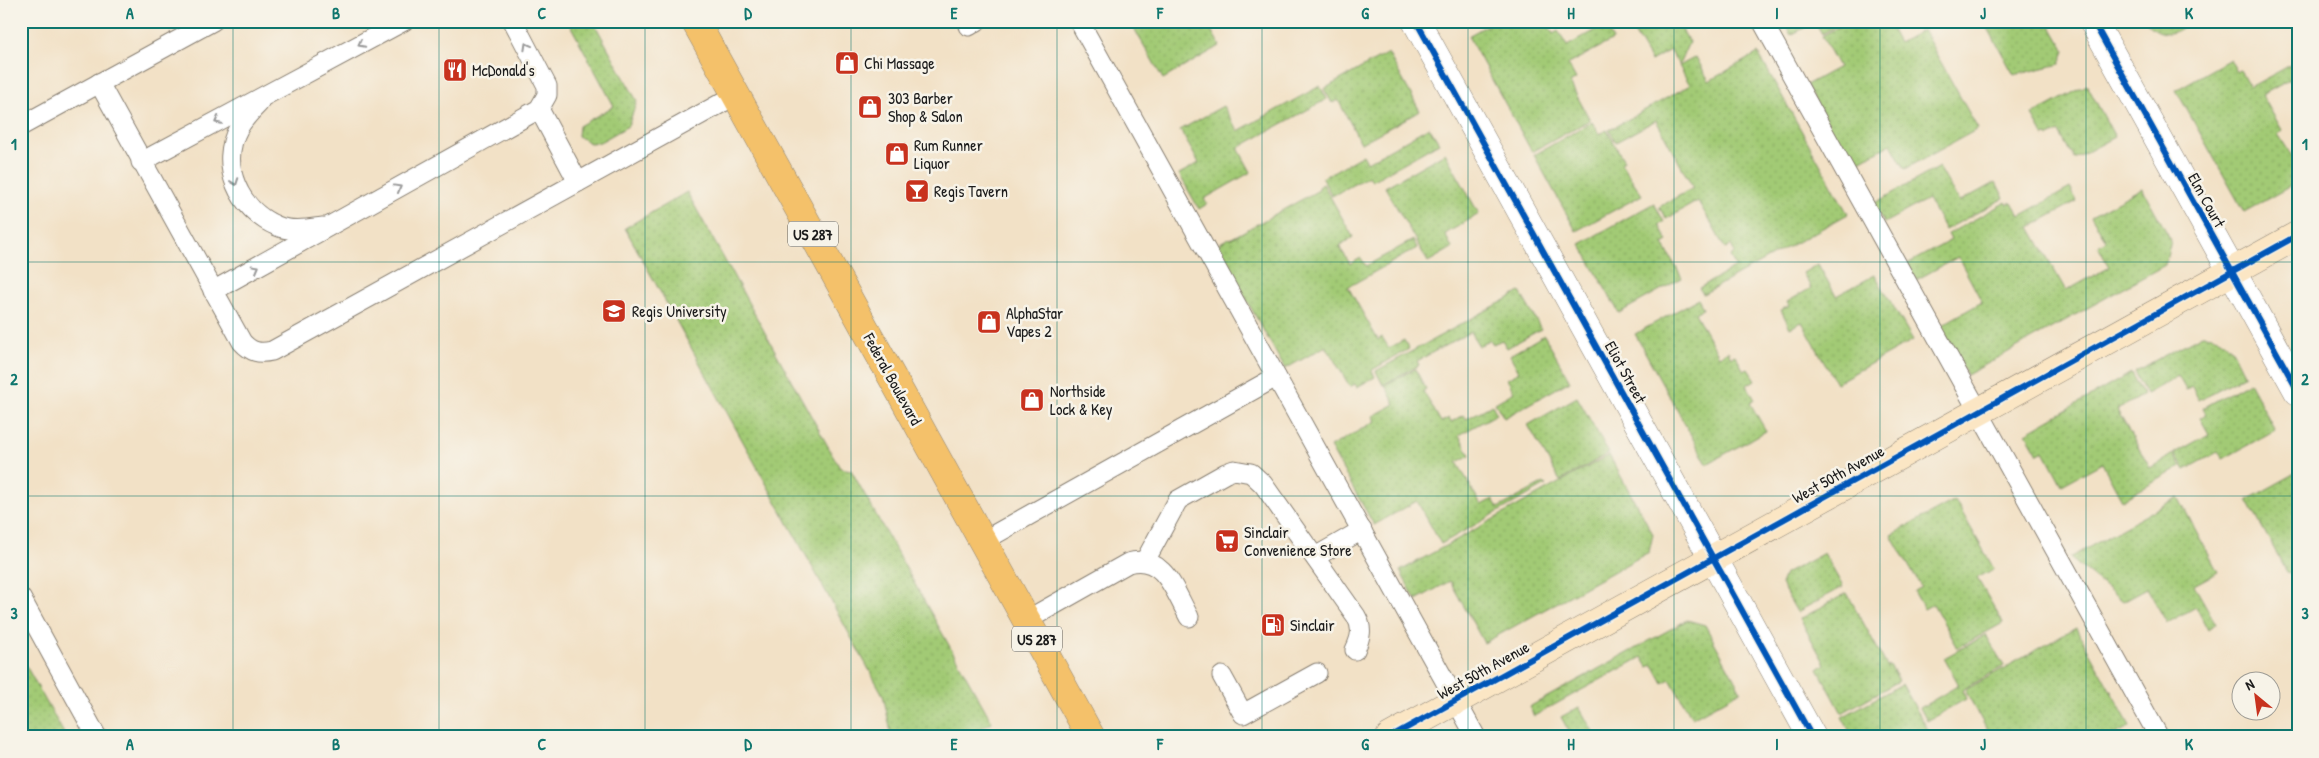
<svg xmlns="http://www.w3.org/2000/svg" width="2319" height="758" font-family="'Patrick Hand',sans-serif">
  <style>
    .grass { fill: url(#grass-dots); stroke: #5f7348 }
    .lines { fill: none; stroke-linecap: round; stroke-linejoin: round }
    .lane-casing { stroke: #877e71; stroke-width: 21 }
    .street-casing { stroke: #877e71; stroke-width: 29 }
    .secondary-casing { stroke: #877e71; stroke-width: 29 }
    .primary-casing { stroke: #877e71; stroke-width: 29 }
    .lane { stroke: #fff; stroke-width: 19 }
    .street { stroke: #fff; stroke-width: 28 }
    .secondary { stroke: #fbe6c4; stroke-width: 28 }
    .primary { stroke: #f4c16b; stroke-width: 28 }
    .cycleway-casing { stroke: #f7f3e8; stroke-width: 9 }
    .cycleway { stroke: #0057b8; stroke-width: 6 }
    .oneway { stroke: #999 }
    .grid { fill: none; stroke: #0f766e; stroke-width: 1; stroke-opacity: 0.55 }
    .labels { text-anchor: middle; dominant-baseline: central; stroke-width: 5; stroke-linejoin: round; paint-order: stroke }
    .shield { fill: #f7f3e8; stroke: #5e5c59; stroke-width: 1 }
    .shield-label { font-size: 15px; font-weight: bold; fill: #1c1c1c }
    .poi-label { font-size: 16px; fill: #1c1c1c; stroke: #f7f3e8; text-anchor: start }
    .street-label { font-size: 16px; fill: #1c1c1c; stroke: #f7f3e8 }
    .neatline { fill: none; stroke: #0f766e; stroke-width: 2 }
    .grid-label { font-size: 16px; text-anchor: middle; font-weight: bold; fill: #0f766e }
  </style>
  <defs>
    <pattern id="grass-dots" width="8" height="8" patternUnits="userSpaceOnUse" patternTransform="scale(1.25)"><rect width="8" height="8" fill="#a2ca75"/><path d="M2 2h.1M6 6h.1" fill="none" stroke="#8bad65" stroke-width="1.8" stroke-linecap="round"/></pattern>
  </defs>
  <rect width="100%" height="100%" fill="#f7f3e8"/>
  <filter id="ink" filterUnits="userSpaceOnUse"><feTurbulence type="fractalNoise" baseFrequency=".02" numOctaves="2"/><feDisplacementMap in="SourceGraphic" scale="10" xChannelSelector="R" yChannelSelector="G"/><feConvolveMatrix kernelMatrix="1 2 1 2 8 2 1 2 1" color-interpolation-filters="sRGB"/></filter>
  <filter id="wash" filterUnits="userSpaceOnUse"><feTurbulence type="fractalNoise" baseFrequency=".0096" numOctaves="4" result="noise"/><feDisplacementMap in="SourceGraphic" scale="20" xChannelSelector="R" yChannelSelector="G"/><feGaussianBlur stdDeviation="1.12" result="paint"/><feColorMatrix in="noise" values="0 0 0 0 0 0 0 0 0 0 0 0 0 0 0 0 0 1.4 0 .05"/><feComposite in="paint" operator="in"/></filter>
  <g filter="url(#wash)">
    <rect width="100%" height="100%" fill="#f2e1c6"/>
    <!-- grass -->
    <g class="grass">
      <polygon points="568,21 593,21 637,101 628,126 600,142 590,143 578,136 579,126 614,106"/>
      <polygon points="1130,21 1206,21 1220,46 1163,79"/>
      <polygon points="1495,21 1546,21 1553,34 1558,31 1567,46 1605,25 1613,40 1568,64 1576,79 1570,83 1590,120 1532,152 1468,36"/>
      <polygon points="1632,21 1683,21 1679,24 1689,42 1679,65 1670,50 1651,61 1632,29 1635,27"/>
      <polygon points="1783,21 1845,21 1822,34 1815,22 1791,35"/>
      <polygon points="1849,21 1887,21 1899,43 1923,30 1978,129 1905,169 1891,144 1851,166 1806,85 1839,67 1822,36"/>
      <polygon points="1984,21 2048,21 2065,51 2060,64 2014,75"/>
      <path d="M2146,21H2189C2177,37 2158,37 2146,21Z"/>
      <polygon points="1388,53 1420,111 1361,143 1338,100 1332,103 1324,89"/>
      <polygon points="1758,53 1848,214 1703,294 1699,288 1736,267 1730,256 1735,253 1731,245 1725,248 1698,201 1666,219 1659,207 1693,188 1656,120 1616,142 1609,130 1690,85 1679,66 1696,57 1709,81"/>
      <polygon points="2230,59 2237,72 2240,70 2250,87 2298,61 2298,75 2262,95 2282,130 2278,134 2298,166 2298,182 2244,212 2176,90"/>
      <polygon points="2087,85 2115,137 2074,159 2059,132 2049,137 2048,135 2044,136 2032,115"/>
      <polygon points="1320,86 1327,99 1238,148 1251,172 1204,199 1207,204 1199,209 1179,174 1199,163 1180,130 1223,106 1238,131"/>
      <polygon points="1592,122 1599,134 1607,130 1624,161 1621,163 1642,195 1576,231 1534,155"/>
      <polygon points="1429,127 1439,143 1372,181 1369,176 1332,196 1322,178 1363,155 1367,162"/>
      <polygon points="1445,153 1479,214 1445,234 1452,248 1428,262 1385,187"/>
      <polygon points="1939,167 1959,202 1996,182 2004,198 1945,230 1928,199 1884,223 1873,204"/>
      <polygon points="1323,184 1353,237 1339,246 1350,264 1361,258 1366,266 1413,240 1417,248 1348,287 1378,340 1382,337 1389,348 1404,340 1409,349 1372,370 1375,377 1357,387 1355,384 1350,387 1326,346 1285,369 1216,245 1229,238 1230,239 1319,190 1319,187"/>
      <polygon points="2070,188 2077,201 2030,227 2066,291 2109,267 2098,246 2106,241 2091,216 2142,188 2171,240 2165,265 1967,375 1940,326 1982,302 1958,257 1916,280 1907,264 1951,240 1948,234 2006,202 2007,204 2012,202 2020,216"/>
      <polygon points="687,192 840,468 851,470 992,722 965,737 892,737 883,695 625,228"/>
      <polygon points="1654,203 1664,222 1659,225 1668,241 1663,244 1682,278 1619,313 1580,244"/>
      <polygon points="1818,264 1836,296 1875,275 1913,340 1836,383 1802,322 1790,328 1781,310 1789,306 1787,302 1811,288 1803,273"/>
      <polygon points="1520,292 1541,329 1507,348 1502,340 1493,344 1490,340 1479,346 1470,332 1417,361 1419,365 1383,385 1376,371"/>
      <polygon points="1698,299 1703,308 1695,313 1719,356 1728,351 1731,357 1735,355 1744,371 1748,369 1755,380 1747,385 1755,400 1750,403 1766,431 1707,464 1635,334"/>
      <polygon points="1544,335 1570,381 1504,418 1495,403 1514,392 1507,379 1519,372 1510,355"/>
      <path d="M2202,335C2230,335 2233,354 2245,375L2199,400L2192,387L2186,390L2178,376L2146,394L2134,372Z"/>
      <polygon points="1415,369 1426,389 1423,391 1441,422 1449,418 1451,422 1463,415 1466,419 1492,405 1497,414 1459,435 1470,455 1457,462 1481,505 1493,499 1498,508 1544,483 1546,485 1441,544 1417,501 1374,525 1330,447 1376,421 1373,416 1395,404 1385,385"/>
      <polygon points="2131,373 2143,395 2117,410 2150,468 2174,454 2181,467 2122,500 2102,463 2062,485 2044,451 2038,454 2026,433"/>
      <polygon points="2249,382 2275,430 2223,459 2218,452 2185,470 2175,453 2209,434 2200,418 2207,414 2203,408"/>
      <polygon points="1577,397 1609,453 1560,481 1528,425"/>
      <polygon points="1609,455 1653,534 1649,552 1484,643 1450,581 1416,600 1400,571"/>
      <polygon points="2298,472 2298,575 2287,572 2247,500"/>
      <polygon points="2178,497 2218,572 2194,585 2216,624 2208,630 2196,607 2167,623 2147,588 2123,601 2070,558"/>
      <polygon points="1955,500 1994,569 1977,578 2003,623 1958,648 1933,604 1924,609 1914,591 1921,587 1891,535"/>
      <polygon points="1824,553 1843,587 1797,612 1781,584 1785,574"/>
      <polygon points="1847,593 1887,666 1890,665 1899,681 1842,713 1818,669 1825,664 1800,619"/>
      <polygon points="1687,620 1705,625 1741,691 1692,718 1670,679 1663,683 1653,665 1648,667 1642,657 1534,716 1529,707"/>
      <polygon points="2076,628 2130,726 2111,737 1991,737 1965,690"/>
      <polygon points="1986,635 2004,666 1962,690 1966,699 1927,721 1920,708 1959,685 1944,658"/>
      <polygon points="21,657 66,737 21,737"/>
      <polygon points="1902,684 1932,737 1853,737 1842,717"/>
      <polygon points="1579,707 1596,737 1572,737 1561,717"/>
    </g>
  </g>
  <g filter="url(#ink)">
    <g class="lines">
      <defs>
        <g id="lane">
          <polyline points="1079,21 1476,737"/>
          <polyline points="1762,21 2159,737"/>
          <polyline points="969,26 977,21"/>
          <path d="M99,83L242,342C251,352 259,354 272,351L736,95"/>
          <path d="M259,103C252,110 244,119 239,127C218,165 239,210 277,226C291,232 308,229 323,227"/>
          <polyline points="539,109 578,182"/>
          <polyline points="21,126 213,21"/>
          <polyline points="141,162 404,21"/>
          <polyline points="213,291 539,109 547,95 547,86 513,21"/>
          <polyline points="983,541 1276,377"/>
          <polyline points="1315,557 1362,530"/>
          <path d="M1145,561L1178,500L1226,473L1234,470L1251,473L1263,484L1356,616C1363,628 1361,637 1355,650"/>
          <polyline points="21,598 97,737"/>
          <path d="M1027,620L1128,563C1164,553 1175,592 1189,617"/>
          <polyline points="1222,676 1243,714 1317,673"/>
        </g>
        <g id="street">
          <polyline points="1416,21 1812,737"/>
          <polyline points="2093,21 2298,391"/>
        </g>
        <polyline id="secondary" points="1390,737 2298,235"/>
        <polyline id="primary" points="695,21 1091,737"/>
      </defs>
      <!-- lane casing -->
      <use href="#lane" class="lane-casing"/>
      <!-- street casing -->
      <use href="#street" class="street-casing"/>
      <!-- secondary casing -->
      <use href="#secondary" class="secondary-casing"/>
      <!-- primary casing -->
      <use href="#primary" class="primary-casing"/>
      <!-- lane -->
      <use href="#lane" class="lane"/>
      <!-- street -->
      <use href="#street" class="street"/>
      <!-- secondary -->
      <use href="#secondary" class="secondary"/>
      <!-- primary -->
      <use href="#primary" class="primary"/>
      <defs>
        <g id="cycleway">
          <polyline points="1416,21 1812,737"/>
          <polyline points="2093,21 2298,391"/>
          <polyline points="1390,737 2298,235"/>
        </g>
      </defs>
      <!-- cycleway casing -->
      <use href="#cycleway" class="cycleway-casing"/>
      <!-- cycleway -->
      <use href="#cycleway" class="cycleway"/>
    </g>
    <!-- one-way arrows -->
    <defs><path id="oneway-chevron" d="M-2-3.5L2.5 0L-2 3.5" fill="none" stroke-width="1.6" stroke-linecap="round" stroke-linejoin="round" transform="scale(1.25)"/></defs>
    <g class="oneway">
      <use href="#oneway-chevron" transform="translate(361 44) rotate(152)"/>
      <use href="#oneway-chevron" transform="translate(527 46) rotate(-119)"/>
      <use href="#oneway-chevron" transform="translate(218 121) rotate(152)"/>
      <use href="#oneway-chevron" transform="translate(235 182) rotate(70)"/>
      <use href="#oneway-chevron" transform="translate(398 188) rotate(-29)"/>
      <use href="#oneway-chevron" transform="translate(256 268) rotate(-29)"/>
    </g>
  </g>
  <!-- grid -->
  <path class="grid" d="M233,21V737M439,21V737M645,21V737M851,21V737M1057,21V737M1262,21V737M1468,21V737M1674,21V737M1880,21V737M2086,21V737M21,262H2298M21,496H2298"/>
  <!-- icons -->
  <defs>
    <symbol id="shop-square" viewBox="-11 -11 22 22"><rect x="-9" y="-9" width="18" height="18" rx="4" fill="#c8321e" stroke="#f7f3e8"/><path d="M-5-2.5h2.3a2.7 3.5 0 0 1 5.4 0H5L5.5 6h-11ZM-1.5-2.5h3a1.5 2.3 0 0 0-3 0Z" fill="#fff"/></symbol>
    <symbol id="restaurant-square" viewBox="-11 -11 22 22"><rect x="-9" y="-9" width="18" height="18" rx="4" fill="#c8321e" stroke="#f7f3e8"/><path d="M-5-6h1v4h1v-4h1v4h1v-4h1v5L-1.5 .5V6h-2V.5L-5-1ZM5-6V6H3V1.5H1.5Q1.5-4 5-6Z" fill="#fff"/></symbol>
    <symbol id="bar-square" viewBox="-11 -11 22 22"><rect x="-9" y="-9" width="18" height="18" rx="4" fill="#c8321e" stroke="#f7f3e8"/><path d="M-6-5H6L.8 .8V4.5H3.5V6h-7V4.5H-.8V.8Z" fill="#fff"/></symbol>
    <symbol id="university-square" viewBox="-11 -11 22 22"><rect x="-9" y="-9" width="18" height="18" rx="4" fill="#c8321e" stroke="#f7f3e8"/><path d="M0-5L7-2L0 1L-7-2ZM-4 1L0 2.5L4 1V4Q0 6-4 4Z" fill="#fff"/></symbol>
    <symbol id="supermarket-square" viewBox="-11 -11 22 22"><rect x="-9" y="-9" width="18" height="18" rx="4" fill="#c8321e" stroke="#f7f3e8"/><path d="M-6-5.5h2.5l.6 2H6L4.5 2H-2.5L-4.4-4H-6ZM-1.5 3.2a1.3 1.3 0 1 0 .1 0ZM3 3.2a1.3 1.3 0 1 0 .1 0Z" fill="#fff"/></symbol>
    <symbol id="fuel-square" viewBox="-11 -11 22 22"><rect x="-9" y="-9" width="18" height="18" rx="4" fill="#c8321e" stroke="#f7f3e8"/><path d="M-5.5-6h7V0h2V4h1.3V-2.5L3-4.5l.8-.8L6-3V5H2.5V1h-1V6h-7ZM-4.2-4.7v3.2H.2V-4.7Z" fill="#fff"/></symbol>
  </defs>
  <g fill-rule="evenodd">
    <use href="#shop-square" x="833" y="49" width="28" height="28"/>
    <use href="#restaurant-square" x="441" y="56" width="28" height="28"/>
    <use href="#shop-square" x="856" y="93" width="28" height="28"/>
    <use href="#shop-square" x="883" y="140" width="28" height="28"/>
    <use href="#bar-square" x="903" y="177" width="28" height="28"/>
    <use href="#university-square" x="600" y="297" width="28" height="28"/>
    <use href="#shop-square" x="975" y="308" width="28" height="28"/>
    <use href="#shop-square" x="1018" y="386" width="28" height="28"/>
    <use href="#supermarket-square" x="1213" y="527" width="28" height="28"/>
    <use href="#fuel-square" x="1259" y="611" width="28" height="28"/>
  </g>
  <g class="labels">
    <!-- shield labels -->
    <g class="shield">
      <rect x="788" y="221.5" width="50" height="25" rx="4"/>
      <rect x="1012" y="626.5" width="50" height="25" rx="4"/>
    </g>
    <g class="shield-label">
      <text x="813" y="234">US 287</text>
      <text x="1037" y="639">US 287</text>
    </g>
    <!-- poi labels -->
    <g class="poi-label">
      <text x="864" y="63">Chi Massage</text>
      <text x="472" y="70">McDonald's</text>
      <text x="888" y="98">303 Barber<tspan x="888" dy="18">Shop &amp; Salon</tspan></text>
      <text x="914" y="145">Rum Runner<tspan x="914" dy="18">Liquor</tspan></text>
      <text x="934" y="191">Regis Tavern</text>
      <text x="632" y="311">Regis University</text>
      <text x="1006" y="313">AlphaStar<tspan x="1006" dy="18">Vapes 2</tspan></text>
      <text x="1050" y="391">Northside<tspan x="1050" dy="18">Lock &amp; Key</tspan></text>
      <text x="1244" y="532">Sinclair<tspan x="1244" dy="18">Convenience Store</tspan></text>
      <text x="1290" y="625">Sinclair</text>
    </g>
    <!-- street labels -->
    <g class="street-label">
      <text transform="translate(2207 200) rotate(61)">Elm Court</text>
      <text transform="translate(1626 372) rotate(61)">Eliot Street</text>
      <text transform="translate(893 379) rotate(61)">Federal Boulevard</text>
      <text transform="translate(1838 474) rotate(-29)">West 50th Avenue</text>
      <text transform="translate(1483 670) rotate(-29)">West 50th Avenue</text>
    </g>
  </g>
  <!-- margin -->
  <rect width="2319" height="758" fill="none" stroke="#f7f3e8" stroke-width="55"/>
  <!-- north arrow -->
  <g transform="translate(2256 696) rotate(331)"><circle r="24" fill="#f7f3e8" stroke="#9f9d96"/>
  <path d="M0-4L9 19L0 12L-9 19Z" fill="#c8321e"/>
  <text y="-8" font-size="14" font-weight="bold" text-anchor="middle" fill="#1c1c1c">N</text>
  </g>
  <rect x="28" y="28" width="2264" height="702" class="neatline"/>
  <g class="grid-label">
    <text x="130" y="19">A</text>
    <text x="336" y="19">B</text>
    <text x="542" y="19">C</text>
    <text x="748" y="19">D</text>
    <text x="954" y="19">E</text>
    <text x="1160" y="19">F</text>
    <text x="1365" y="19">G</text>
    <text x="1571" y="19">H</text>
    <text x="1777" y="19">I</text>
    <text x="1983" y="19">J</text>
    <text x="2189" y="19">K</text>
    <text x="14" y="150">1</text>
    <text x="2305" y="150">1</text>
    <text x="14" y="385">2</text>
    <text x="2305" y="385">2</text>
    <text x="14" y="619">3</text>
    <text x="2305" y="619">3</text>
    <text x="130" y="750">A</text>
    <text x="336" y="750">B</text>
    <text x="542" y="750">C</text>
    <text x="748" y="750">D</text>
    <text x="954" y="750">E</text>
    <text x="1160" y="750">F</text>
    <text x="1365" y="750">G</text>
    <text x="1571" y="750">H</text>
    <text x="1777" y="750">I</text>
    <text x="1983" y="750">J</text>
    <text x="2189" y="750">K</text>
  </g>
</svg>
